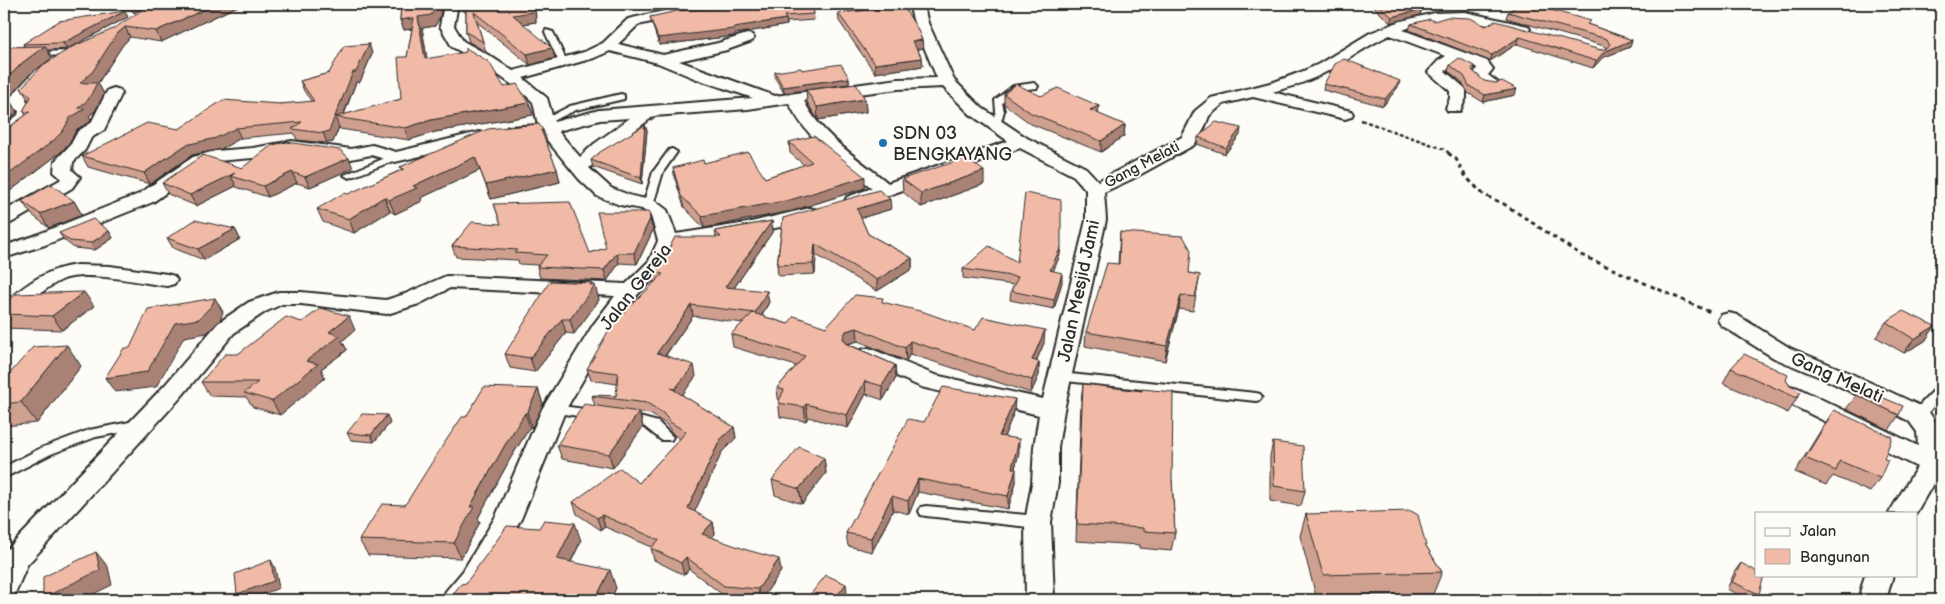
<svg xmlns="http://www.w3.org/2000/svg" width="1945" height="604" font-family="'Balsamiq Sans',sans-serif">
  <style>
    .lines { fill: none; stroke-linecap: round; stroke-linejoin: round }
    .lane-casing { stroke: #2b2b2b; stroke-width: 4 }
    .street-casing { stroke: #2b2b2b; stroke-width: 4 }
    .path-far1 { stroke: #2b2b2b; stroke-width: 2.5; stroke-dasharray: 4 2.5; stroke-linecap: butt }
    .path { stroke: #2b2b2b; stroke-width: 3; stroke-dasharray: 4.5 4; stroke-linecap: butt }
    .lane { fill: #fdfcf7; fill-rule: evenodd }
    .street { fill: #fdfcf7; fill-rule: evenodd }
    .wall { fill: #cfa08f; stroke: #2b2b2b }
    .shaded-wall { fill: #a98274; stroke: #2b2b2b }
    .building { fill: #f1baa6; stroke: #2b2b2b }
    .poi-dot { fill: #1f6fb2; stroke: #fdfcf7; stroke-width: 2 }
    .labels { text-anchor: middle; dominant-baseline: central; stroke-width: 4; stroke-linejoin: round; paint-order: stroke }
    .far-street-label { font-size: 15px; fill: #2b2b2b; stroke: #fdfcf7 }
    .poi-label { font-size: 18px; fill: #2b2b2b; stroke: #fdfcf7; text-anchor: start }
    .street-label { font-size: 18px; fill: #2b2b2b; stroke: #fdfcf7 }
  </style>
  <rect width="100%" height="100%" fill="#fdfcf7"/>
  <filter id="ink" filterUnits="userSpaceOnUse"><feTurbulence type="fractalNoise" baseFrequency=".02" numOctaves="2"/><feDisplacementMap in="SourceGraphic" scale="10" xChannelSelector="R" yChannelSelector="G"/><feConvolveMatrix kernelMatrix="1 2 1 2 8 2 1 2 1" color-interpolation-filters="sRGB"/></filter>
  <g filter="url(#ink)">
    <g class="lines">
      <defs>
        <g id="lane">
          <polygon points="546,30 553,32 567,62 566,64 559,62 545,32"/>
          <polygon points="72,51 75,51 75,55 36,56 32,54 36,52"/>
          <polygon points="1034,83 1038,86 1037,88 1018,90 1002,103 1004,111 1000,125 996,128 993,127 992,125 996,111 995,100 1013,86"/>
          <polygon points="621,94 624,95 624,99 576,110 548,123 542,123 541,121 570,106"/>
          <polygon points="672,149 677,152 663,172 653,205 652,207 644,207 643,205 653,172 669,150"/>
          <polygon points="395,154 398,155 398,159 352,177 349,178 344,175"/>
          <polygon points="1060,373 1256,393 1260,394 1262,397 1260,400 1256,401 1056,380 1054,377 1056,374"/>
          <polygon points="1941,386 1941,398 1923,418 1913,418 1912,415 1913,412 1937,387"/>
          <polygon points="554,405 592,410 597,411 598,414 597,417 592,418 550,412 548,409 550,406"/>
          <polygon points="628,414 658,422 673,437 671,440 661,440 645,427 623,421 622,418 623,415"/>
          <polygon points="140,420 145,422 146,425 145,428 96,437 51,454 4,478 4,467 41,448 89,430"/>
          <polygon points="926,506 1038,516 1043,518 1045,522 1043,526 1038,528 926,516 921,515 919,511 921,507"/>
        </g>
        <g id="street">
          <path d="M444,4H458L454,26L463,41L490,56L513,71L584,52L603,43L628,19L677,8L682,9L684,12L682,15L638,25L618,44L663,55L718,43L747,34L752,35L754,38L752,41L727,50L679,61L775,96L898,79L937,78L914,23L909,4H923L928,23L954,80L982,108L1027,138L1086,168L1098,181L1182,137L1195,111L1211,98L1274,82L1301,72L1319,64L1370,33L1401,21L1435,13L1465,12L1528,26L1530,29L1528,32L1523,33C1480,23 1447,13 1403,30L1487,61L1493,69L1488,75L1500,84L1498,87C1486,90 1478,84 1472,75L1477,69L1476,67L1459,61L1445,71L1466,89V98L1460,111H1448L1446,108L1450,98V91L1428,72L1438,61L1446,56L1390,35C1369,44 1350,59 1330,70C1312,80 1292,87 1272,92L1351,111L1353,114L1351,117L1345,119L1253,97L1223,104L1209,116L1204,129L1194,145L1132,179L1104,192L1106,220L1064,410L1058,447V483L1051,522L1054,600H1026L1025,522L1032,483L1034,447L1039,415L921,387L861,360L858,355L861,350L869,348L935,375L1043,399L1086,220V190L1074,176L1020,148L861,205L854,207L847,205L845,201L847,197L872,188C842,164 806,139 789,103L748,109L654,116L606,152L589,168L611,188L632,196L655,201L667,210L676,234L747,223L810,208L817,210L820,214L817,218L747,235L676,246L665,268L638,294L613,328L566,409L521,519L483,587L473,600H442L446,591L463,571L496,516L542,409L593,325L615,296L450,288L419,304L387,314L301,304H282L265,312L234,333L181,397L27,565L14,596L4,600V556L6,551L165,385L218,323L249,302L279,292H301L386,300L405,294L446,276L626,284L649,261L658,241L651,216L642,209L620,205L597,196L579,179L542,134L514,136L508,135L506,131L508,127L538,125L533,102L521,91L480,62L452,47L440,26ZM610,51L658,63L694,78L753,98L599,110L554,122L547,98L523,78L594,58ZM943,87L970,114L1008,141L888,183C859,159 821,136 804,101L898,89ZM630,118L594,144L580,157L558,131L600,120Z"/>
          <path d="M42,66L47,68L50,71L26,99L27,102L36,109C32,122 17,136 4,139V126L18,115L19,111L14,108L10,98L37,68Z"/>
          <polygon points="114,88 120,90 122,93 104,130 91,138 85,150 73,162 72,170 80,177 72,188 11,223 4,225 4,211 60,180 61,178 54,172 55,161 71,144 78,131 91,123 106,93 108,90"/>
          <polygon points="479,132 485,133 488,137 485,141 395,162 371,155 351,159 292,151 253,158 217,161 205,165 153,202 45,245 4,258 4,246 31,237 139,194 193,157 215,151 253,148 292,141 351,149 372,145 396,152"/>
          <path d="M78,265L110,266L167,274L174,276L177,280L174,284L167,286C143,283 85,270 64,279C44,287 28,305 12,319L4,321V303C27,284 47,268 78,265Z"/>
          <polygon points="1729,313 1737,315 1790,348 1843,370 1927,409 1941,431 1941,478 1937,477 1916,513 1889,513 1917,467 1782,400 1778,394 1782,388 1790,386 1798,388 1918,446 1917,432 1909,421 1827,380 1774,358 1721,325 1718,320 1721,315"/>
          <polygon points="1865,575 1893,575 1886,600 1858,600"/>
        </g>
      </defs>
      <!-- lane casing -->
      <use href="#lane" class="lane-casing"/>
      <!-- street casing -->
      <use href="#street" class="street-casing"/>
      <!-- path-far1 -->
      <polyline class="path-far1" points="1361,120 1444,149 1450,154"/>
      <!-- path -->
      <polyline class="path" points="1448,153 1456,159 1466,177 1484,195 1504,204 1581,255 1710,312"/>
      <!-- lane -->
      <use href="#lane" class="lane"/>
      <!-- street -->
      <use href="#street" class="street"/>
    </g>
    <!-- wall -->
    <g class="wall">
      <polygon points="62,4 149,4 134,13 132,10"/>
      <polygon points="401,4 442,4 440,17 435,26 422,28 427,59 504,87 529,103 533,115 435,132 409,140 340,129 339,127 333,142 327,143 297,140 294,133 241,138 221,149 192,155 150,184 88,167 82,156 179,129 280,104 312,102 304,91 300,81 329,73 369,44 372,54 360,82 356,82 344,115 401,99 407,57 412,29 404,30 400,20"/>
      <polygon points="458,4 535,4 536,22 523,24 555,58 530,65 477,22 486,52 469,42 466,32 466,13 459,7"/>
      <polygon points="813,4 814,20 787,22 787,25 735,34 734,36 659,45 652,24 650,17"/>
      <polygon points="1373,4 1417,4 1422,9 1420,15 1390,23 1373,6"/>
      <polygon points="240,5 161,42 130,37 122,46 98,83 104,94 95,111 89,116 91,119 90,122 77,129 69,143 61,152 5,195 4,195 4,131 26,115 23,111 29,101 21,88 113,29"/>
      <polygon points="903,6 922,40 923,48 917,49 922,58 923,66 875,73 839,21 838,13"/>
      <polygon points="1508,12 1590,25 1632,40 1630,47 1602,58 1593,68 1517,44 1490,61 1409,30 1411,24 1434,21 1486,26 1601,50 1606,49 1604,46 1506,18"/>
      <polygon points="128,17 67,49 48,50 52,58 29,75 9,97 9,100 17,112 7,121 4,121 4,49 24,46 23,44"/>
      <polygon points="1450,65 1472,70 1484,81 1515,95 1483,102 1468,93 1462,82 1448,71"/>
      <polygon points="802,70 849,78 849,84 784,93 775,78 775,72"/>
      <polygon points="1324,84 1398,87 1383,106 1323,90"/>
      <polygon points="806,90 865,99 866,112 818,120 807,102"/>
      <polygon points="1004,94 1041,96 1099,106 1098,114 1125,125 1124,136 1101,152 1031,124 1004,104"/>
      <polygon points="645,125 647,131 642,184 593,167 591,160"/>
      <polygon points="543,130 547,142 546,143 557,169 560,182 491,199 480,170 421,198 422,201 395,214 390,211 354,233 323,222 317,209 401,170 400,167"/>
      <polygon points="1240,135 1225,154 1197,144 1198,137"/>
      <polygon points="789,142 865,188 792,211 704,228 684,207 675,179 673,168 704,163 765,178 804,165 790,153"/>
      <polygon points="242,168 353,168 310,187 297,183 268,197 236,187 236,186 196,206 168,194 162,183"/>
      <polygon points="902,179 984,184 921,207 903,192"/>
      <polygon points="22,201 74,201 82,215 49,228 31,214"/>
      <polygon points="494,204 590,253 606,248 653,230 637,264 619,263 607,281 540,278 537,267 538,265 519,264 518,260 456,257 452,246 501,224"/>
      <polygon points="891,209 861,218 868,234 912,258 912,269 877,291 816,255 815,274 778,276 777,265 783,218"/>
      <polygon points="772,221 773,231 734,288 769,302 762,316 788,324 826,327 884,303 975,330 1044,343 1036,361 1039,362 1039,375 1031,393 910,354 906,361 858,341 848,344 895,365 896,378 883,400 866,394 848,428 808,417 806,421 780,417 777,388 796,366 733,347 731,334 743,323 693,316 666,355 696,376 682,395 734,427 736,438 722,452 694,512 713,522 715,534 712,537 781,571 761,600 749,600 727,598 689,569 684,575 654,560 651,548 652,547 605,527 601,530 577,514 573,502 639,483 680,439 673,434 666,424 650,414 640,413 643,427 613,468 562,459 557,445 595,406 592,396 616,396 617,384 591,380 587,369 620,319 654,283 652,272 716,237 715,231"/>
      <polygon points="235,229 240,239 204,260 173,248 167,238"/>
      <polygon points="109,231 113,238 95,250 74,248 64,240 59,233"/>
      <polygon points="1120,232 1189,273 1200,275 1193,311 1179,309 1165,361 1085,346 1086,332 1118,264"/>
      <polygon points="1060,255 1053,271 1062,282 1054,309 1010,300 1011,291 1014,285 963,278 963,269"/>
      <polygon points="592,283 599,300 574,334 566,333 535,372 510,368 505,354"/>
      <polygon points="4,306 94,306 62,330 4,328"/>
      <polygon points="302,322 355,330 342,341 347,350 321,369 325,378 280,415 253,407 246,397 210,396 201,382 238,354"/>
      <polygon points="1886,322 1935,326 1925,341 1904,353 1876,337"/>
      <polygon points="81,366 37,423 4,426 4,404"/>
      <polygon points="1731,368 1786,380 1797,398 1788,413 1723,383"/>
      <polygon points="1083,384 1172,480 1175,533 1171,551 1140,548 1140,545 1076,541 1081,401"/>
      <polygon points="538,389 543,404 532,428 530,427 510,459 478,518 480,522 461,558 368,555 359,540 405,505"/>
      <polygon points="1857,395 1899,415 1889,430 1846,409"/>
      <polygon points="1834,410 1884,459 1880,478 1870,492 1833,476 1826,485 1795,472 1824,425"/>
      <polygon points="1014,412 1004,437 1019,452 1015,468 1016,482 1008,509 918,492 909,514 893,510 872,552 848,546 846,533 924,422"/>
      <polygon points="390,423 374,442 351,440 347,433"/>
      <polygon points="1273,442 1305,491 1301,506 1270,501 1270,456"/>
      <polygon points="824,458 826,473 802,504 775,495 772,480"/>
      <polygon points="1306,514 1426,546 1442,572 1433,594 1316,596 1300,536"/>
      <polygon points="581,541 571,562 616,588 610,600 448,600 466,583"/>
      <polygon points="1741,563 1759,594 1754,600 1749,600 1727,589 1735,571"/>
    </g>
    <!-- shaded-wall -->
    <g class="shaded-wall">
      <polygon points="129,4 149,4 134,13"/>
      <polygon points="217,4 240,4 240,5 161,42 156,31"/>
      <polygon points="437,4 442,4 440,17 435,26 422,28 429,70 425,59 418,17"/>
      <polygon points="533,4 535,4 536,22 515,25 513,15"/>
      <polygon points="1422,9 1420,15 1390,23 1392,17"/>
      <polygon points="125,11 128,17 67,49 63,43"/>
      <polygon points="414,18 418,28 404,30 400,20"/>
      <polygon points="786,19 787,25 735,34 734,36 659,45 658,38"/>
      <polygon points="125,27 130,37 122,46 98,83 104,94 95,111 89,116 91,119 90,122 77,129 69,143 61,152 5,195 4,193 4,178 70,118 78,108 80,83 116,35"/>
      <polygon points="1520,37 1517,44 1490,61 1492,55"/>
      <polygon points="922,40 923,48 912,50 912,41"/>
      <polygon points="1632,40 1630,47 1602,58 1593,68 1596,61 1604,52"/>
      <polygon points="369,44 372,54 360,82 356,82 342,118 335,117 339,127 333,142 327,143 323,133 353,72"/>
      <polygon points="45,46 52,58 29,75 9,97 9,100 17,112 7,121 4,115 5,96 4,93 4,82 22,63"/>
      <polygon points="552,48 555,58 530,65 527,54"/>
      <polygon points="922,58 923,66 875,73 875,64"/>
      <polygon points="849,78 849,84 784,93 783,87"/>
      <polygon points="1400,81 1398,87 1383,106 1385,99"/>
      <polygon points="1517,89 1515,95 1483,102 1485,95"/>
      <polygon points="865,99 866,112 818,120 817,107"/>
      <polygon points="529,103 533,115 435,132 409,140 405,128 431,120"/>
      <polygon points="1099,106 1098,116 1090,110"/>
      <polygon points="645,125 647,131 642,184 641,178"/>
      <polygon points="1125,125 1124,136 1101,152 1101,141"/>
      <polygon points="236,128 241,138 221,149 192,155 150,184 144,173 186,145"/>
      <polygon points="1241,128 1240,135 1225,154 1226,148"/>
      <polygon points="541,130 543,130 547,142 544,143"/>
      <polygon points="475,157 480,170 421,198 422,201 395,214 389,200 413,186"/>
      <polygon points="349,158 353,168 310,187 305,177"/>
      <polygon points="557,169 560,182 491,199 486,185"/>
      <polygon points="984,171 984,184 921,207 921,193"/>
      <polygon points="292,172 297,183 268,197 263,186"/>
      <polygon points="235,173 231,176 236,186 196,206 190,195"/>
      <polygon points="865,177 865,188 792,211 704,228 702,216"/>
      <polygon points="384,197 390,211 354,233 349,219"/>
      <polygon points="890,199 891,209 858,219 857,209"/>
      <polygon points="74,201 82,215 49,228 40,214"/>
      <polygon points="650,219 653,230 637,264 634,253"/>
      <polygon points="772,221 773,231 727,298 725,287"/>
      <polygon points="235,229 240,239 204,260 198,249"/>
      <polygon points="109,231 113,238 95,250 91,243"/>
      <polygon points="815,244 816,255 815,274 813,264"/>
      <polygon points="1061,247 1060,255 1050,279 1050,270"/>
      <polygon points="617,253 619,263 607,281 604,270"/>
      <polygon points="912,258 912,269 877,291 877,280"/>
      <polygon points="1062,273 1062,282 1054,309 1054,300"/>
      <polygon points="592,283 593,288 595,285 599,300 574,334 570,319"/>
      <polygon points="767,291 769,302 757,324 755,313"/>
      <polygon points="84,292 94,306 62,330 52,316"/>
      <polygon points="1181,295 1179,309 1165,361 1167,346"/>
      <polygon points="215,298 223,312 220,320 207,333 184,337 156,387 115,392 105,378 175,323"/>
      <polygon points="691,305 693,316 659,364 657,353"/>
      <polygon points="349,316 355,330 342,341 347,350 321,369 325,378 280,415 272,401 329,332"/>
      <polygon points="562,319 566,333 535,372 530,358"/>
      <polygon points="1935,326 1925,341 1904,353 1914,339"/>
      <polygon points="857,328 858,341 847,344 843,338 846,331"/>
      <polygon points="1045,330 1044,343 1031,374 1032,360"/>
      <polygon points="910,341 910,354 906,361 905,348"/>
      <polygon points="67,345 81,366 37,423 21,402"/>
      <polygon points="1039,362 1039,375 1031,393 1032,380"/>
      <polygon points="694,365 696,376 678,401 675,389"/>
      <polygon points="895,365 896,378 883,400 882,386"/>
      <polygon points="865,381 866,394 848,428 847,415"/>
      <polygon points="538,389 543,404 532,428 527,413"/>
      <polygon points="1015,399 1014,412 999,449 999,436"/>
      <polygon points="806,404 808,417 806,421 804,407"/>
      <polygon points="639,412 643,427 613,468 609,454"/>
      <polygon points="525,413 530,427 510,459 478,518 480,522 461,558 454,543 470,507 505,445"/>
      <polygon points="387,415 390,423 374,442 371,435"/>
      <polygon points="734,427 736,438 722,452 691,520 688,508 720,440"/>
      <polygon points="1019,439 1019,452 1012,481 1012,468"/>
      <polygon points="824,458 826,473 802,504 799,489"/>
      <polygon points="1016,469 1016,482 1008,509 1008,496"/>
      <polygon points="918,479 918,492 909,514 908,501"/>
      <polygon points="892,496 893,510 872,552 871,538"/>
      <polygon points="602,515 605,527 601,530 597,518"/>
      <polygon points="713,522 715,534 705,545 702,534"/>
      <polygon points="575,523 581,541 563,577 557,559"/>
      <polygon points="96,552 108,567 112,585 81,600 45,600 43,598"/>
      <polygon points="686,557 689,569 684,575 681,563"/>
      <polygon points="779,559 781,571 761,600 760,600 758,589"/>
      <polygon points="271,560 275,568 279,588 248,600 241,600 237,594"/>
      <polygon points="610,570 616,588 610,600 595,600"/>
      <polygon points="846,584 847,592 840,600 836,597"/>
    </g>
    <!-- building -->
    <g class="building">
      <polygon points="151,4 217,4 156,31 125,27 116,35 93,71 80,83 97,83 88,100 78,108 84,108 83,110 70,118 63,131 53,141 4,178 4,131 30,112 23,111 31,97 21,88 43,65 72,47 113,29"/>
      <polygon points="401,4 437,4 436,7 431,15 418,17 425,59 466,52 466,48 489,62 504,87 517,84 529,103 431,120 405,128 335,117 401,99 398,57 407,57 414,18 400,20"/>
      <polygon points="464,4 533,4 533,12 513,15 552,48 527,54 474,12 483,42 466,32 466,6"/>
      <polygon points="773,4 813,4 814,14 784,16 786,19 734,27 733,29 658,38 650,17 677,11"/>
      <polygon points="879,4 903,4 903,6 917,28 922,40 912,41 922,58 875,64 838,13 880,9"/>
      <polygon points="1378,4 1417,4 1422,9 1392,17"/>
      <polygon points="1519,4 1529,4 1591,21 1587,24 1632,40 1604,52 1596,61 1520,37 1492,55 1411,24 1430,19 1434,21 1447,17 1470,18 1486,26 1495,21 1503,23 1601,50 1607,49 1610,45 1607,39 1508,12"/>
      <polygon points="125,11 63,43 23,44 59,21"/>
      <polygon points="369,44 356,72 353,72 329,131 323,133 292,129 302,122 236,128 216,138 186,145 144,173 82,156 147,123 179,129 223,100 280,104 314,101 300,81 329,73 344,46"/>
      <polygon points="45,46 22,63 4,82 4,49 7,47"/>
      <polygon points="1459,58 1474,66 1472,70 1484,81 1496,83 1502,81 1517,89 1485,95 1469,86 1464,76 1450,65"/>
      <polygon points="1344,59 1400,81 1385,99 1324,84 1335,64"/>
      <polygon points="841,64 849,78 783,87 775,72 801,68 802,70"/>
      <polygon points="856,84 865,99 817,107 806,90"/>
      <polygon points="1016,84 1041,96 1058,88 1099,106 1090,110 1125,125 1101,141 1031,113 1004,94"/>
      <polygon points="4,93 5,96 9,100 4,105"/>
      <polygon points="1216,122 1241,128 1226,148 1198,137"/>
      <polygon points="539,124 543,130 541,130 557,169 486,185 475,157 413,186 417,188 389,200 384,197 349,219 317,209 344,193 348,194 404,169 400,167 488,129"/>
      <polygon points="645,125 641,178 591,160 600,152"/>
      <polygon points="814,136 865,177 790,200 702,216 681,196 673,168 703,160 704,163 748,152 765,178 812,162 789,142"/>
      <polygon points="287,142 340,150 349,158 305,177 292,172 263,186 231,176 235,173 190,195 162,183 203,155 242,168 272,145"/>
      <polygon points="966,158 984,171 921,193 902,179"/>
      <polygon points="51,184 74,201 40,214 22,201"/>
      <polygon points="879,190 890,199 857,209 868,234 912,258 877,280 815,244 813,264 777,265 783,218"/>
      <polygon points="1025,193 1061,200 1061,247 1050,270 1062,273 1054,300 1011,291 1018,277 963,269 989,246 1017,262"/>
      <polygon points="570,202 590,253 606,248 597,212 649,212 650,219 634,253 617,253 604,270 537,267 547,255 515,253 518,250 452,246 472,222 501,224 494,204"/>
      <polygon points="93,219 109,231 91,243 70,241 59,233"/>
      <polygon points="195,220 235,229 198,249 167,238"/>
      <polygon points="772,221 725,287 767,291 755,313 691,305 657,353 694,365 675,389 671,388 734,427 720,440 688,508 713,522 702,534 747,550 779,559 758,589 724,586 686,557 681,563 651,548 659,540 602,515 597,518 573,502 620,468 639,483 686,432 670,422 663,413 647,403 592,396 593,395 616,396 618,373 587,369 615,319 620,319 630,305 632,305 663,274 652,272 664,258 675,237 721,237 715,231"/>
      <polygon points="1120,232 1183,236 1191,250 1189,273 1200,275 1195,297 1181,295 1167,346 1086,332 1107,263 1119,264"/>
      <polygon points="550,281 592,283 590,285 595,285 570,319 562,319 530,358 505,354"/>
      <polygon points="84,292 52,316 4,314 4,306 16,294"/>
      <polygon points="855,295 883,298 882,302 924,312 975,330 983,317 1045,330 1032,360 1039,362 1032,380 910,341 905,348 857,328 846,331 843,338 847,344 895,365 882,386 865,381 847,415 806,404 804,407 778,403 784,390 777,388 805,356 731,334 753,313 788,324 794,316 826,327"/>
      <polygon points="215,298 212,305 199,319 175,323 147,372 105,378 124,348 130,348 148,309"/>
      <polygon points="321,308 349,316 329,332 340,336 306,361 318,364 272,401 244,393 258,382 201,382 225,354 238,354 286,317 302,322"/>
      <polygon points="1903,311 1935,326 1914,339 1886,322"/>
      <polygon points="67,345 21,402 4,404 4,380 33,347"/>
      <polygon points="1744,354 1788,375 1786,380 1790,386 1800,392 1797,398 1731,368"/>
      <polygon points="1083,384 1142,391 1142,389 1173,392 1172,480 1175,533 1143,531 1143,528 1077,524"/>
      <polygon points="484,387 538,389 527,413 525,413 505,445 470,507 474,507 454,543 359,540 382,504 405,505 441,448 462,417 466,417"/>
      <polygon points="943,387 1015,399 999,436 1019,439 1012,468 1016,469 1008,496 918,479 908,501 892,496 871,538 846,533 908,419 924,422"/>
      <polygon points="1862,389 1903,406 1899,415 1857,395"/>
      <polygon points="584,404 639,412 609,454 557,445"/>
      <polygon points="1834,410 1892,437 1884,459 1888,460 1880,478 1840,461 1836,471 1805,458"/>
      <polygon points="362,414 387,415 371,435 347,433"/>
      <polygon points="1273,442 1303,446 1305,491 1274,486"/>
      <polygon points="799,447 824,458 799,489 772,480"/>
      <polygon points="1411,511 1418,515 1426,546 1442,572 1323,575 1306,514"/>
      <polygon points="544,520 575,523 557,559 610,570 595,600 563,600 549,598 547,600 448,600 461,584 466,583 507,526 539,528"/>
      <polygon points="96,552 100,570 43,598 43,577"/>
      <polygon points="271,560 274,581 237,594 235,574"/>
      <polygon points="1741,563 1756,571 1756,575 1764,575 1759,594 1732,582"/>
      <polygon points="826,575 846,584 836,597 841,600 806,600"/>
      <polygon points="1539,593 1554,600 1537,600"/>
    </g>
  </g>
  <!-- markers -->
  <circle class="poi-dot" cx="883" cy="143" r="5"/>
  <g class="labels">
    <!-- far-street labels -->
    <g class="far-street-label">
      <text transform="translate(1142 165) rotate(-28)">Gang Melati</text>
    </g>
    <!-- poi labels -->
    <g class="poi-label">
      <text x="893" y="133">SDN 03<tspan x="893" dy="21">BENGKAYANG</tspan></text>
    </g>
    <!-- street labels -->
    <g class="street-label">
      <text transform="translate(636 287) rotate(-52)">Jalan Gereja</text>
      <text transform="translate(1079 291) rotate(-78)">Jalan Mesjid Jami</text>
      <text transform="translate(1837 378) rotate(24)">Gang Melati</text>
    </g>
  </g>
  <!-- margin -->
  <rect width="1945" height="604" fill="none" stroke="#fdfcf7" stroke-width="20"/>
  <rect x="10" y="10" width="1925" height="584" fill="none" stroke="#2b2b2b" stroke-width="2" filter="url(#ink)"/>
  <!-- legend -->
  <rect x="1755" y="512" width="162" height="65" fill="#fdfcf7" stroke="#a9a8a5"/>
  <rect x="1765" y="528" width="25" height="8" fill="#fdfcf7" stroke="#a9a8a5"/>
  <text x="1800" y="536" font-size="15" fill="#2b2b2b">Jalan</text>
  <rect x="1765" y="549" width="25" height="15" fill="#f1baa6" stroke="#a9a8a5"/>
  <text x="1800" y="562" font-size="15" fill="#2b2b2b">Bangunan</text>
</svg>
